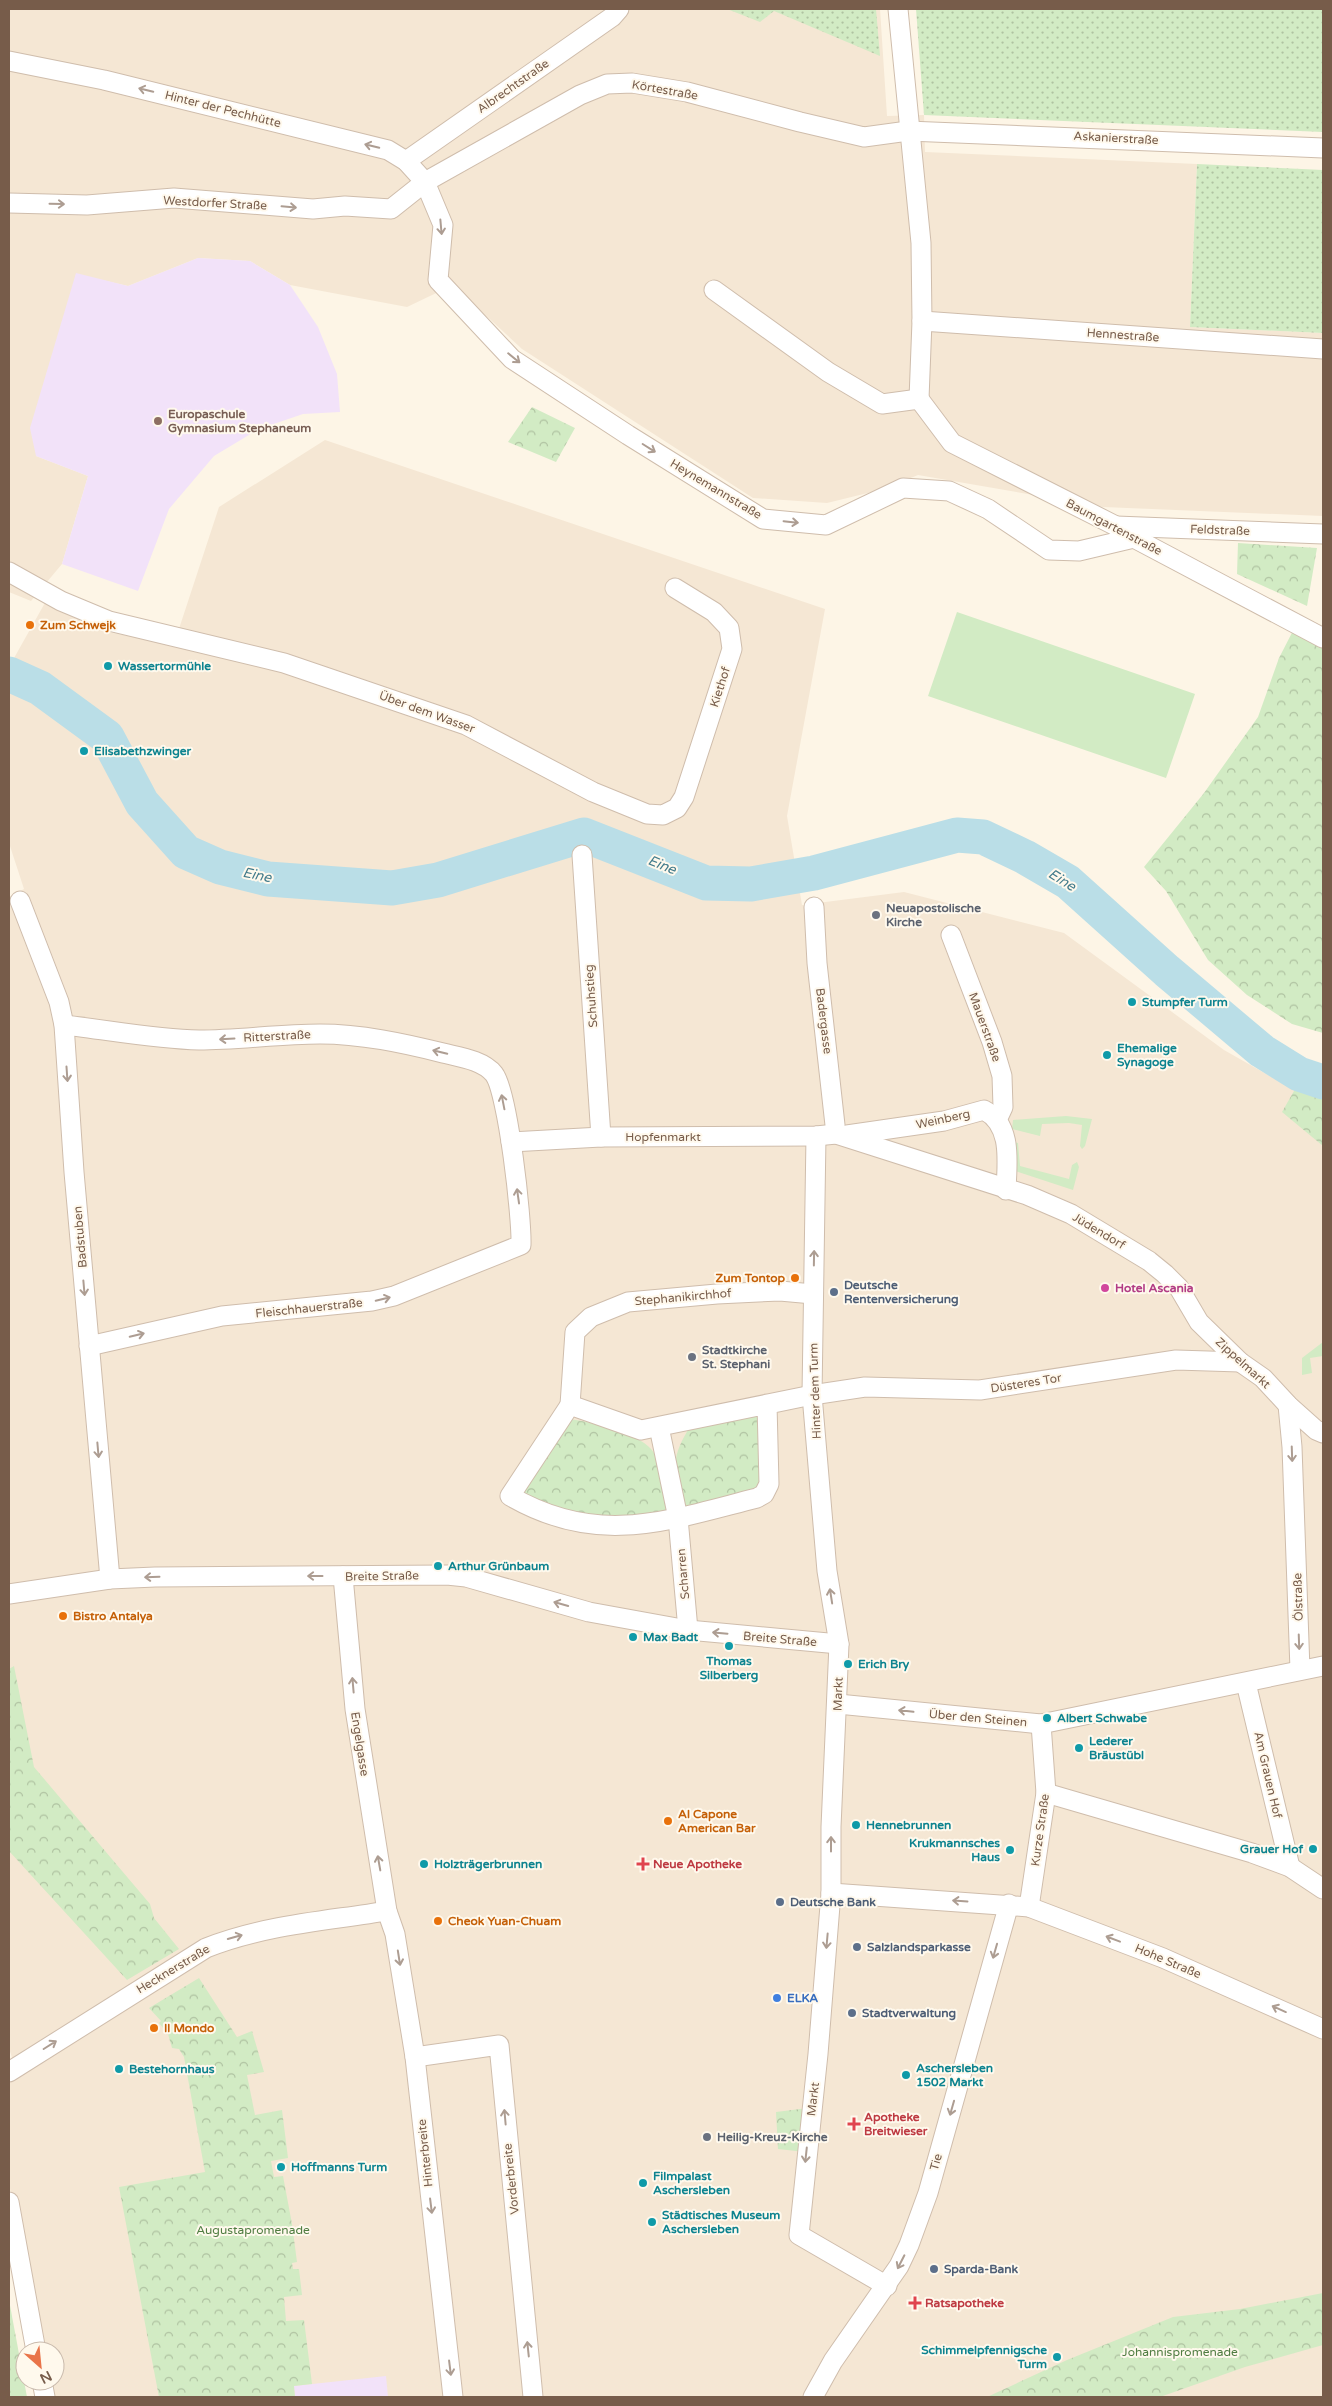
<svg xmlns="http://www.w3.org/2000/svg" width="1332" height="2406" font-family="'Varela Round',sans-serif">
  <style>
    .residential { fill: #f5e7d4 }
    .education { fill: #f2e2f9 }
    .grass { fill: #d2ebc4 }
    .park { fill: url(#park-crowns) }
    .garden { fill: url(#garden-dots) }
    .lines { fill: none; stroke-linecap: round; stroke-linejoin: round }
    .river { stroke: #badee7; stroke-width: 35 }
    .minor-casing { stroke: #cfbdac; stroke-width: 21 }
    .minor { stroke: #fff; stroke-width: 19 }
    .oneway { stroke: #ad9d92 }
    .education-dot { fill: #8d6e63; stroke: #fff9ed; stroke-width: 2 }
    .food-dot { fill: #e8710a; stroke: #fff9ed; stroke-width: 2 }
    .culture-dot { fill: #0f9aa8; stroke: #fff9ed; stroke-width: 2 }
    .worship-dot { fill: #6b7280; stroke: #fff9ed; stroke-width: 2 }
    .hotel-dot { fill: #d1479c; stroke: #fff9ed; stroke-width: 2 }
    .service-dot { fill: #5c6f8a; stroke: #fff9ed; stroke-width: 2 }
    .health-dot { fill: #e0444e; stroke: #fff9ed; stroke-width: 2 }
    .shop-dot { fill: #3f7fe0; stroke: #fff9ed; stroke-width: 2 }
    .labels { text-anchor: middle; dominant-baseline: central; stroke-width: 4; stroke-linejoin: round; paint-order: stroke }
    .street-label { font-size: 12px; fill: #775c4a; stroke: #fff9ed }
    .education-label { font-size: 12px; font-weight: bold; fill: #785e54; stroke: #fff9ed; text-anchor: start }
    .food-label { font-size: 12px; font-weight: bold; fill: #c56008; stroke: #fff9ed; text-anchor: start }
    .culture-label { font-size: 12px; font-weight: bold; fill: #0d838f; stroke: #fff9ed; text-anchor: start }
    .worship-label { font-size: 12px; font-weight: bold; fill: #5b616d; stroke: #fff9ed; text-anchor: start }
    .service-label { font-size: 12px; font-weight: bold; fill: #4e5e75; stroke: #fff9ed; text-anchor: start }
    .hotel-label { font-size: 12px; font-weight: bold; fill: #b23c85; stroke: #fff9ed; text-anchor: start }
    .health-label { font-size: 12px; font-weight: bold; fill: #be3a42; stroke: #fff9ed; text-anchor: start }
    .shop-label { font-size: 12px; font-weight: bold; fill: #366cbe; stroke: #fff9ed; text-anchor: start }
    .park-label { font-size: 12px; fill: #507d42; stroke: #fff9ed }
    .water-label { font-size: 14px; font-style: italic; fill: #427b8b; stroke: #fff9ed }
  </style>
  <defs>
    <pattern id="park-crowns" width="20" height="18" patternUnits="userSpaceOnUse" patternTransform="scale(1.25)"><rect width="20" height="18" fill="#d2ebc4"/><path d="M2 6a3 3 0 1 1 6 0M12 15a3 3 0 1 1 6 0" fill="none" stroke="#afc2a1"/></pattern>
    <pattern id="garden-dots" width="8" height="8" patternUnits="userSpaceOnUse" patternTransform="scale(1.25)"><rect width="8" height="8" fill="#d2ebc4"/><path d="M2 2h.1M6 6h.1" fill="none" stroke="#afc2a1" stroke-width="1.8" stroke-linecap="round"/></pattern>
  </defs>
  <rect width="100%" height="100%" fill="#fdf5e6"/>
  <!-- residential -->
  <g class="residential">
    <polygon points="9,9 880,9 887,116 924,115 925,152 1197,164 1190,327 1323,333 1323,516 1103,507 918,475 884,489 827,503 753,498 522,349 453,285 407,307 290,285 250,261 198,258 128,286 76,274 36,456 88,476 62,564 31,601 9,592"/>
    <polygon points="325,440 825,609 787,816 802,905 904,892 1064,933 1224,1050 1291,1088 1323,1093 1323,2397 48,2397 45,2381 55,2381 55,2351 40,2351 9,2183 9,2065 12,2058 9,2048 9,897 24,889 9,843 9,667 46,601 107,632 174,644 219,507"/>
  </g>
  <!-- education -->
  <g class="education">
    <polygon points="198,258 250,261 290,285 318,327 337,374 340,412 303,414 259,429 214,456 169,509 138,591 62,564 88,476 36,456 30,428 76,273 128,286"/>
    <polygon points="386,2376 388,2397 295,2397 294,2386"/>
  </g>
  <!-- grass -->
  <g class="grass">
    <polygon points="957,612 1195,694 1166,778 928,696"/>
    <polygon points="1066,1116 1092,1119 1085,1146 1082,1149 1080,1146 1082,1125 1069,1123 1042,1124 1040,1136 1012,1129 1013,1120"/>
    <polygon points="1013,1142 1018,1143 1020,1166 1069,1179 1072,1165 1077,1162 1079,1167 1073,1190 1015,1171"/>
    <polygon points="1323,1342 1323,1356 1310,1358 1312,1373 1302,1375 1302,1358"/>
  </g>
  <!-- park -->
  <g class="park">
    <polygon points="532,407 575,428 556,462 508,442"/>
    <polygon points="1238,543 1317,548 1307,606 1237,574"/>
    <polygon points="1297,623 1323,638 1323,1033 1292,1024 1247,995 1208,960 1166,891 1144,867 1204,793 1258,717 1279,658"/>
    <polygon points="1302,1077 1323,1082 1323,1146 1282,1112"/>
    <path d="M758,1411L764,1482L755,1493L689,1508L682,1503C674,1465 670,1459 691,1425Z"/>
    <path d="M570,1419C590,1422 644,1434 654,1453C664,1469 664,1494 668,1513L633,1519H587L519,1494Z"/>
    <polygon points="14,1666 34,1767 150,1904 154,1918 179,1949 127,1980 9,1851 9,1669"/>
    <polygon points="199,1978 237,2037 252,2031 264,2072 247,2075 255,2115 282,2110 288,2158 271,2161 274,2177 283,2176 292,2224 297,2262 292,2263 293,2269 299,2269 302,2295 284,2297 286,2321 304,2320 312,2384 294,2386 295,2397 159,2397 119,2187 205,2172 184,2057 179,2049 172,2048 168,2034 159,2023 161,2021 149,2008"/>
    <polygon points="808,2108 805,2152 778,2149 776,2112"/>
    <polygon points="1323,2293 1323,2345 1245,2367 1160,2397 987,2397 1067,2360 1173,2317 1240,2309"/>
    <polygon points="9,2300 27,2397 9,2397"/>
  </g>
  <!-- garden -->
  <g class="garden">
    <polygon points="727,9 876,9 880,56 774,11 760,22"/>
    <polygon points="916,9 1323,9 1323,132 924,115"/>
    <polygon points="1197,164 1323,170 1323,333 1190,327"/>
  </g>
  <g class="lines">
    <!-- river -->
    <polyline class="river" points="9,674 40,688 107,737 142,803 186,852 220,867 268,879 392,888 438,880 584,835 706,883 751,884 814,873 957,835 983,837 1025,857 1068,882 1167,971 1262,1051 1299,1074 1323,1082"/>
    <defs>
      <g id="minor">
        <polyline points="898,9 921,243 922,321 919,399"/>
        <polyline points="9,61 104,80 388,150 406,161 425,182 443,225 438,280 512,359 628,435 763,519 826,525 903,488 949,491 988,509 1049,550 1079,551 1134,538"/>
        <polyline points="406,161 612,17 619,9"/>
        <polyline points="9,203 87,205 174,198 313,209 345,206 391,209 425,182 580,95 607,84 632,83 687,92 800,122 864,137 908,131 1323,148"/>
        <polyline points="714,290 828,372 882,404 919,399"/>
        <polyline points="922,321 1323,349"/>
        <polyline points="919,399 952,443 1116,526 1134,538 1323,638"/>
        <polyline points="1116,526 1323,534"/>
        <polyline points="9,572 61,601 109,621 284,663 466,725 593,792 647,814 663,815 677,808 684,797 732,649 729,628 714,612 675,588"/>
        <polyline points="582,855 601,1137"/>
        <polyline points="20,901 59,1002 64,1025 74,1172 110,1579"/>
        <polyline points="814,907 817,963 836,1134"/>
        <polyline points="951,935 992,1042 1002,1076 1003,1107 997,1120"/>
        <path d="M64,1025C109,1030 154,1039 199,1040C239,1040 279,1034 320,1034C361,1034 403,1043 443,1053C459,1057 483,1060 494,1074C508,1092 522,1219 521,1245L394,1296L372,1301L222,1316L89,1346"/>
        <path d="M847,1135L944,1121L984,1110C1013,1125 1007,1163 1006,1190"/>
        <polyline points="816,1136 812,1395 827,1571 839,1644 831,1827 831,1893 818,2054 799,2235 887,2286"/>
        <polyline points="511,1142 601,1137 816,1136 836,1134 1027,1195 1071,1214 1149,1261 1165,1274 1179,1288 1199,1322 1240,1362 1263,1378 1288,1405 1316,1430 1323,1433"/>
        <path d="M767,1404L769,1484L764,1494L757,1498C666,1521 598,1547 510,1496L570,1405L641,1430L812,1395L865,1387L980,1390L1176,1360L1240,1362"/>
        <polyline points="570,1405 575,1332 591,1317 628,1302 717,1294 780,1291 813,1294"/>
        <polyline points="1288,1405 1292,1447 1300,1670"/>
        <polyline points="659,1427 678,1518 688,1630"/>
        <polyline points="343,1576 355,1709 387,1911 395,1934 415,2057 453,2397"/>
        <polyline points="9,1594 110,1579 155,1577 447,1575 466,1577 589,1612 688,1630 839,1644"/>
        <polyline points="1246,1683 1290,1867"/>
        <polyline points="838,1704 1041,1724 1323,1666"/>
        <polyline points="1046,1793 1252,1853 1290,1867 1323,1889"/>
        <polyline points="831,1893 1029,1907 1163,1958 1323,2029"/>
        <polyline points="1029,1907 1046,1793 1041,1724"/>
        <polyline points="415,2057 499,2045 533,2397"/>
        <path d="M9,2072L206,1948C263,1925 327,1921 387,1911"/>
        <polyline points="9,2202 36,2351"/>
        <polyline points="42,2381 45,2397"/>
        <polyline points="813,2397 833,2361 899,2266 909,2245 928,2193 1009,1904"/>
      </g>
    </defs>
    <!-- minor casing -->
    <use href="#minor" class="minor-casing"/>
    <!-- minor -->
    <use href="#minor" class="minor"/>
  </g>
  <!-- one-way arrows -->
  <defs><path id="oneway-shaft" d="M-6 0H5M1.5-3L5.5 0L1.5 3" fill="none" stroke-width="1.6" stroke-linecap="round" stroke-linejoin="round" transform="scale(1.25)"/></defs>
  <g class="oneway">
    <use href="#oneway-shaft" transform="translate(146 90) rotate(-166)"/>
    <use href="#oneway-shaft" transform="translate(372 146) rotate(-166)"/>
    <use href="#oneway-shaft" transform="translate(57 204) rotate(1)"/>
    <use href="#oneway-shaft" transform="translate(289 207) rotate(5)"/>
    <use href="#oneway-shaft" transform="translate(441 227) rotate(85)"/>
    <use href="#oneway-shaft" transform="translate(514 358) rotate(39)"/>
    <use href="#oneway-shaft" transform="translate(649 448) rotate(32)"/>
    <use href="#oneway-shaft" transform="translate(791 522) rotate(6)"/>
    <use href="#oneway-shaft" transform="translate(227 1039) rotate(177)"/>
    <use href="#oneway-shaft" transform="translate(440 1052) rotate(-166)"/>
    <use href="#oneway-shaft" transform="translate(67 1074) rotate(86)"/>
    <use href="#oneway-shaft" transform="translate(503 1102) rotate(-101)"/>
    <use href="#oneway-shaft" transform="translate(518 1196) rotate(-98)"/>
    <use href="#oneway-shaft" transform="translate(814 1258) rotate(-89)"/>
    <use href="#oneway-shaft" transform="translate(84 1288) rotate(85)"/>
    <use href="#oneway-shaft" transform="translate(383 1299) rotate(-13)"/>
    <use href="#oneway-shaft" transform="translate(137 1335) rotate(-13)"/>
    <use href="#oneway-shaft" transform="translate(98 1450) rotate(85)"/>
    <use href="#oneway-shaft" transform="translate(1292 1454) rotate(88)"/>
    <use href="#oneway-shaft" transform="translate(315 1576) rotate(180)"/>
    <use href="#oneway-shaft" transform="translate(152 1577) rotate(178)"/>
    <use href="#oneway-shaft" transform="translate(831 1596) rotate(-99)"/>
    <use href="#oneway-shaft" transform="translate(561 1604) rotate(-164)"/>
    <use href="#oneway-shaft" transform="translate(720 1633) rotate(-175)"/>
    <use href="#oneway-shaft" transform="translate(1299 1642) rotate(88)"/>
    <use href="#oneway-shaft" transform="translate(353 1685) rotate(-95)"/>
    <use href="#oneway-shaft" transform="translate(906 1711) rotate(-174)"/>
    <use href="#oneway-shaft" transform="translate(831 1844) rotate(-90)"/>
    <use href="#oneway-shaft" transform="translate(379 1863) rotate(-100)"/>
    <use href="#oneway-shaft" transform="translate(960 1901) rotate(-176)"/>
    <use href="#oneway-shaft" transform="translate(235 1937) rotate(-16)"/>
    <use href="#oneway-shaft" transform="translate(1113 1939) rotate(-159)"/>
    <use href="#oneway-shaft" transform="translate(827 1941) rotate(95)"/>
    <use href="#oneway-shaft" transform="translate(995 1951) rotate(106)"/>
    <use href="#oneway-shaft" transform="translate(399 1958) rotate(81)"/>
    <use href="#oneway-shaft" transform="translate(1279 2009) rotate(-156)"/>
    <use href="#oneway-shaft" transform="translate(50 2045) rotate(-32)"/>
    <use href="#oneway-shaft" transform="translate(952 2108) rotate(106)"/>
    <use href="#oneway-shaft" transform="translate(505 2117) rotate(-95)"/>
    <use href="#oneway-shaft" transform="translate(806 2155) rotate(96)"/>
    <use href="#oneway-shaft" transform="translate(431 2206) rotate(83)"/>
    <use href="#oneway-shaft" transform="translate(901 2262) rotate(117)"/>
    <use href="#oneway-shaft" transform="translate(528 2349) rotate(-96)"/>
    <use href="#oneway-shaft" transform="translate(450 2368) rotate(83)"/>
  </g>
  <!-- markers -->
  <circle class="education-dot" cx="158" cy="421" r="5"/>
  <g class="food-dot">
    <circle cx="30" cy="625" r="5"/>
    <circle cx="795" cy="1278" r="5"/>
    <circle cx="63" cy="1616" r="5"/>
    <circle cx="668" cy="1821" r="5"/>
    <circle cx="438" cy="1921" r="5"/>
    <circle cx="154" cy="2028" r="5"/>
  </g>
  <g class="culture-dot">
    <circle cx="108" cy="666" r="5"/>
    <circle cx="84" cy="751" r="5"/>
    <circle cx="1132" cy="1002" r="5"/>
    <circle cx="1107" cy="1055" r="5"/>
    <circle cx="438" cy="1566" r="5"/>
    <circle cx="633" cy="1637" r="5"/>
    <circle cx="729" cy="1646" r="5"/>
    <circle cx="848" cy="1664" r="5"/>
    <circle cx="1047" cy="1718" r="5"/>
    <circle cx="1079" cy="1748" r="5"/>
    <circle cx="856" cy="1825" r="5"/>
    <circle cx="1313" cy="1849" r="5"/>
    <circle cx="1010" cy="1850" r="5"/>
    <circle cx="424" cy="1864" r="5"/>
    <circle cx="119" cy="2069" r="5"/>
    <circle cx="906" cy="2075" r="5"/>
    <circle cx="281" cy="2167" r="5"/>
    <circle cx="643" cy="2183" r="5"/>
    <circle cx="652" cy="2222" r="5"/>
    <circle cx="1057" cy="2357" r="5"/>
  </g>
  <g class="worship-dot">
    <circle cx="876" cy="915" r="5"/>
    <circle cx="692" cy="1357" r="5"/>
    <circle cx="707" cy="2137" r="5"/>
  </g>
  <circle class="hotel-dot" cx="1105" cy="1288" r="5"/>
  <g class="service-dot">
    <circle cx="834" cy="1292" r="5"/>
    <circle cx="780" cy="1902" r="5"/>
    <circle cx="857" cy="1947" r="5"/>
    <circle cx="852" cy="2013" r="5"/>
    <circle cx="934" cy="2269" r="5"/>
  </g>
  <g class="health-dot">
    <path d="M640.5 1856.5h5v5h5v5h-5v5h-5v-5h-5v-5h5z"/>
    <path d="M851.5 2116.5h5v5h5v5h-5v5h-5v-5h-5v-5h5z"/>
    <path d="M912.5 2295.5h5v5h5v5h-5v5h-5v-5h-5v-5h5z"/>
  </g>
  <circle class="shop-dot" cx="777" cy="1998" r="5"/>
  <g class="labels">
    <!-- street labels -->
    <g class="street-label">
      <text transform="translate(513 86) rotate(-35)">Albrechtstraße</text>
      <text transform="translate(665 90) rotate(10)">Körtestraße</text>
      <text transform="translate(223 109) rotate(14)">Hinter der Pechhütte</text>
      <text transform="translate(1116 138) rotate(3)">Askanierstraße</text>
      <text transform="translate(215 203) rotate(3)">Westdorfer Straße</text>
      <text transform="translate(1123 335) rotate(4)">Hennestraße</text>
      <text transform="translate(716 489) rotate(31)">Heynemannstraße</text>
      <text transform="translate(1114 527) rotate(28)">Baumgartenstraße</text>
      <text transform="translate(1220 530) rotate(2)">Feldstraße</text>
      <text transform="translate(720 687) rotate(-72)">Kiethof</text>
      <text transform="translate(427 712) rotate(20)">Über dem Wasser</text>
      <text transform="translate(591 996) rotate(-94)">Schuhstieg</text>
      <text transform="translate(824 1021) rotate(83)">Badergasse</text>
      <text transform="translate(985 1027) rotate(70)">Mauerstraße</text>
      <text transform="translate(277 1036) rotate(-3)">Ritterstraße</text>
      <text transform="translate(943 1119) rotate(-12)">Weinberg</text>
      <text x="663" y="1137">Hopfenmarkt</text>
      <text transform="translate(1099 1231) rotate(31)">Jüdendorf</text>
      <text transform="translate(80 1237) rotate(-95)">Badstuben</text>
      <text transform="translate(683 1297) rotate(-5)">Stephanikirchhof</text>
      <text transform="translate(309 1308) rotate(-6)">Fleischhauerstraße</text>
      <text transform="translate(1243 1363) rotate(42)">Zippelmarkt</text>
      <text transform="translate(1026 1383) rotate(-9)">Düsteres Tor</text>
      <text transform="translate(815 1391) rotate(-92)">Hinter dem Turm</text>
      <text transform="translate(683 1574) rotate(-95)">Scharren</text>
      <text transform="translate(382 1576) rotate(-1)">Breite Straße</text>
      <text transform="translate(1298 1597) rotate(-92)">Ölstraße</text>
      <text transform="translate(780 1639) rotate(5)">Breite Straße</text>
      <text transform="translate(838 1694) rotate(-88)">Markt</text>
      <text transform="translate(978 1718) rotate(5)">Über den Steinen</text>
      <text transform="translate(360 1744) rotate(81)">Engelgasse</text>
      <text transform="translate(1268 1775) rotate(77)">Am Grauen Hof</text>
      <text transform="translate(1040 1830) rotate(-82)">Kurze Straße</text>
      <text transform="translate(1168 1961) rotate(23)">Hohe Straße</text>
      <text transform="translate(173 1969) rotate(-31)">Hecknerstraße</text>
      <text transform="translate(813 2099) rotate(-83)">Markt</text>
      <text transform="translate(425 2153) rotate(-96)">Hinterbreite</text>
      <text transform="translate(936 2162) rotate(-74)">Tie</text>
      <text transform="translate(511 2179) rotate(-96)">Vorderbreite</text>
    </g>
    <!-- education labels -->
    <g class="education-label">
      <text x="168" y="414">Europaschule<tspan x="168" dy="14">Gymnasium Stephaneum</tspan></text>
    </g>
    <!-- food labels -->
    <g class="food-label">
      <text x="40" y="625">Zum Schwejk</text>
      <text x="785" y="1278" text-anchor="end">Zum Tontop</text>
      <text x="73" y="1616">Bistro Antalya</text>
      <text x="678" y="1814">Al Capone<tspan x="678" dy="14">American Bar</tspan></text>
      <text x="448" y="1921">Cheok Yuan-Chuam</text>
      <text x="164" y="2028">Il Mondo</text>
    </g>
    <!-- culture labels -->
    <g class="culture-label">
      <text x="118" y="666">Wassertormühle</text>
      <text x="94" y="751">Elisabethzwinger</text>
      <text x="1142" y="1002">Stumpfer Turm</text>
      <text x="1117" y="1048">Ehemalige<tspan x="1117" dy="14">Synagoge</tspan></text>
      <text x="448" y="1566">Arthur Grünbaum</text>
      <text x="643" y="1637">Max Badt</text>
      <text x="729" y="1661" text-anchor="middle">Thomas<tspan x="729" dy="14">Silberberg</tspan></text>
      <text x="858" y="1664">Erich Bry</text>
      <text x="1057" y="1718">Albert Schwabe</text>
      <text x="1089" y="1741">Lederer<tspan x="1089" dy="14">Bräustübl</tspan></text>
      <text x="866" y="1825">Hennebrunnen</text>
      <text x="1000" y="1843" text-anchor="end">Krukmannsches<tspan x="1000" dy="14">Haus</tspan></text>
      <text x="1303" y="1849" text-anchor="end">Grauer Hof</text>
      <text x="434" y="1864">Holzträgerbrunnen</text>
      <text x="916" y="2068">Aschersleben<tspan x="916" dy="14">1502 Markt</tspan></text>
      <text x="129" y="2069">Bestehornhaus</text>
      <text x="291" y="2167">Hoffmanns Turm</text>
      <text x="653" y="2176">Filmpalast<tspan x="653" dy="14">Aschersleben</tspan></text>
      <text x="662" y="2215">Städtisches Museum<tspan x="662" dy="14">Aschersleben</tspan></text>
      <text x="1047" y="2350" text-anchor="end">Schimmelpfennigsche<tspan x="1047" dy="14">Turm</tspan></text>
    </g>
    <!-- worship labels -->
    <g class="worship-label">
      <text x="886" y="908">Neuapostolische<tspan x="886" dy="14">Kirche</tspan></text>
      <text x="702" y="1350">Stadtkirche<tspan x="702" dy="14">St. Stephani</tspan></text>
      <text x="717" y="2137">Heilig-Kreuz-Kirche</text>
    </g>
    <!-- service labels -->
    <g class="service-label">
      <text x="844" y="1285">Deutsche<tspan x="844" dy="14">Rentenversicherung</tspan></text>
      <text x="790" y="1902">Deutsche Bank</text>
      <text x="867" y="1947">Salzlandsparkasse</text>
      <text x="862" y="2013">Stadtverwaltung</text>
      <text x="944" y="2269">Sparda-Bank</text>
    </g>
    <!-- hotel labels -->
    <g class="hotel-label">
      <text x="1115" y="1288">Hotel Ascania</text>
    </g>
    <!-- health labels -->
    <g class="health-label">
      <text x="653" y="1864">Neue Apotheke</text>
      <text x="864" y="2117">Apotheke<tspan x="864" dy="14">Breitwieser</tspan></text>
      <text x="925" y="2303">Ratsapotheke</text>
    </g>
    <!-- shop labels -->
    <g class="shop-label">
      <text x="787" y="1998">ELKA</text>
    </g>
    <!-- park labels -->
    <g class="park-label">
      <text x="253" y="2230">Augustapromenade</text>
      <text x="1180" y="2352">Johannispromenade</text>
    </g>
    <!-- water labels -->
    <g class="water-label">
      <text transform="translate(662 865) rotate(22)">Eine</text>
      <text transform="translate(257 875) rotate(12)">Eine</text>
      <text transform="translate(1062 880) rotate(32)">Eine</text>
    </g>
  </g>
  <!-- border -->
  <rect width="1332" height="2406" fill="none" stroke="#775c4a" stroke-width="20"/>
  <!-- north arrow -->
  <g transform="translate(40 2366) rotate(153)"><circle r="24" fill="#fff9ed" stroke="#c9baac"/>
  <path d="M0-4L9 19L0 12L-9 19Z" fill="#e97449"/>
  <text y="-8" font-size="14" font-weight="bold" text-anchor="middle" fill="#775c4a">N</text>
  </g>
</svg>
